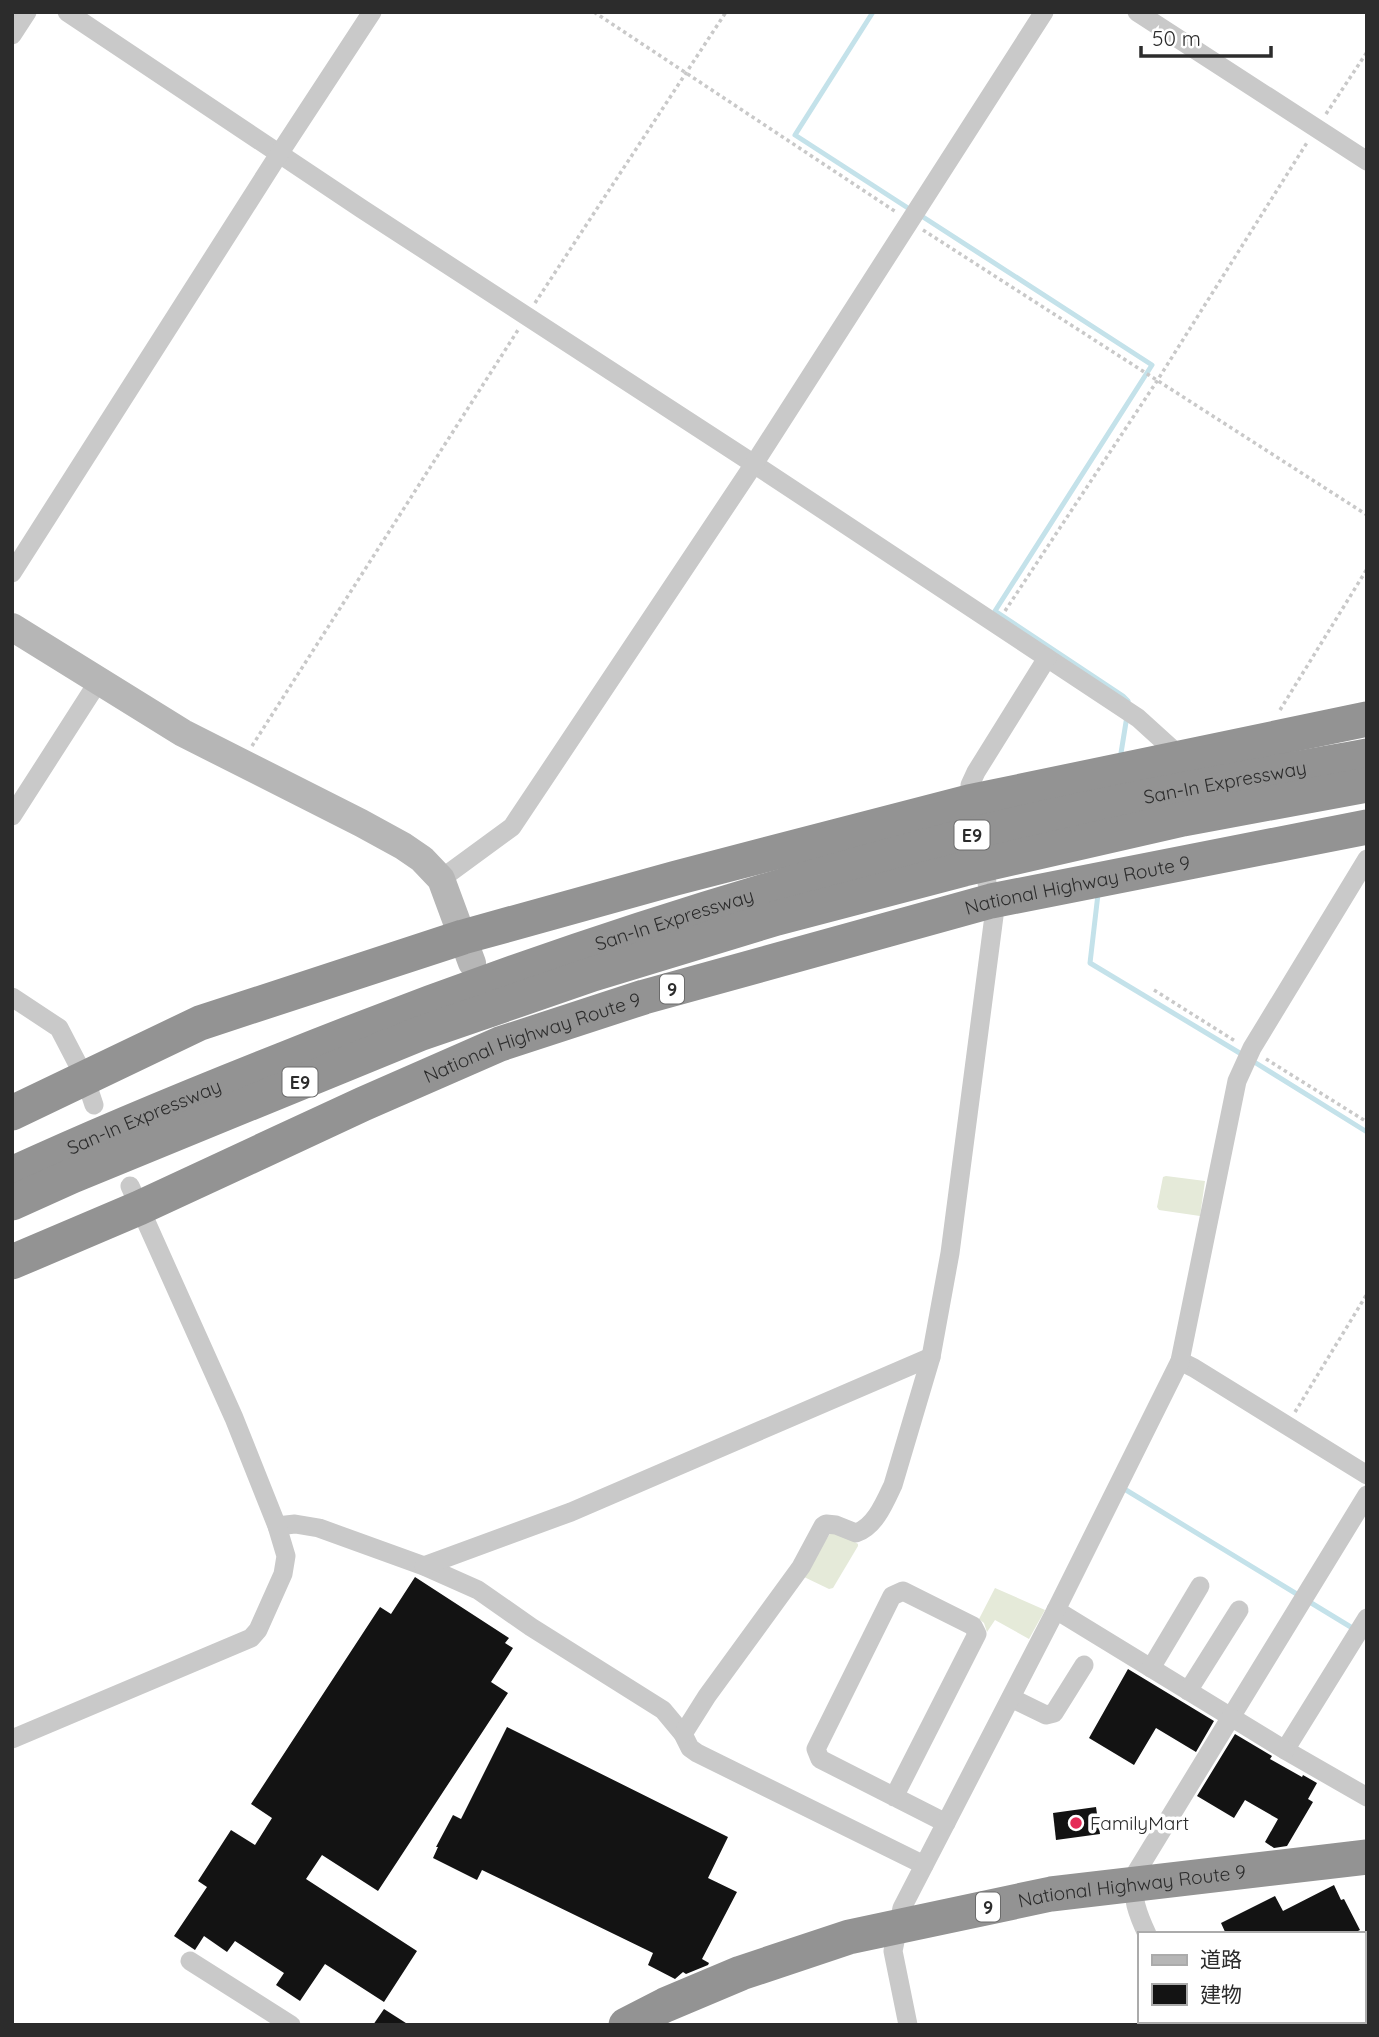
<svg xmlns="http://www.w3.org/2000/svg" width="1379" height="2037" font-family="Quicksand,'Noto Sans JP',sans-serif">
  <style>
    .green { fill: #e5ead9 }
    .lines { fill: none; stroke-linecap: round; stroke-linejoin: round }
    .stream { stroke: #c4e2ea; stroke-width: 5 }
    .building { fill: #131313 }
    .path { stroke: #c9c9c9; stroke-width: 3.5; stroke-dasharray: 3.5 3.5; stroke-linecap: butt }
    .street { stroke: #c9c9c9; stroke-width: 19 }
    .secondary { stroke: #b6b6b6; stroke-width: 28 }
    .highway { stroke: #939393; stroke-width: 35 }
    .poi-dot { fill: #e52c57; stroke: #fff; stroke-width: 2.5 }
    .labels { text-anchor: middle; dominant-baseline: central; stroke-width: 7; stroke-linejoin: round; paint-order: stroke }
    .shield { fill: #fff; stroke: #6b6b6b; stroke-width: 2 }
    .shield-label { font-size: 18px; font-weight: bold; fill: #2c2c2c }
    .street-label { font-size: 19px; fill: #2c2c2c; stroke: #fff }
    .poi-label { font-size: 19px; fill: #2c2c2c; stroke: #fff; text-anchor: start }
  </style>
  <rect width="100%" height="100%" fill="#fff"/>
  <!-- green -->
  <g class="green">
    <polygon points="1166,1176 1205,1181 1200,1216 1159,1210 1157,1207 1163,1177"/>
    <polygon points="833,1529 858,1544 858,1546 833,1588 829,1589 802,1576"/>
    <polygon points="995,1588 1045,1610 1029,1639 995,1620 987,1632 984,1623 979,1619"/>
  </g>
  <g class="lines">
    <!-- stream -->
    <g class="stream">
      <polyline points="873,12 795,135 911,210"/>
      <polyline points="920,215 1152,365 995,611 1123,696 1128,701"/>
      <polyline points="1121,753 1127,716"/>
      <polyline points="1098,894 1090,963 1243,1055"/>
      <polyline points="1251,1060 1367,1132"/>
      <polyline points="1126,1490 1300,1596"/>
      <polyline points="1308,1601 1354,1629"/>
    </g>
  </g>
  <!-- building -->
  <g class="building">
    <polygon points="415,1577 509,1638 505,1643 513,1648 491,1682 508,1693 378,1891 322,1855 306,1879 417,1951 384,2002 325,1964 300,2001 276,1985 284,1973 235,1941 227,1952 204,1936 195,1950 174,1936 207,1887 198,1881 231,1830 255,1845 272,1818 251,1804 380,1607 391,1614"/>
    <polygon points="1128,1669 1214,1721 1196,1752 1156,1728 1134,1765 1089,1738"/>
    <polygon points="507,1727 728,1837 708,1878 737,1892 702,1959 709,1963 708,1965 686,1974 683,1972 675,1979 648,1965 653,1953 482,1870 477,1880 433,1858 438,1847 436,1847 453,1815 461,1819"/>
    <polygon points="1235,1734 1272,1756 1270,1759 1302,1777 1303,1775 1317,1783 1308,1799 1313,1802 1287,1846 1274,1848 1265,1842 1278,1819 1245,1800 1234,1818 1197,1796"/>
    <polygon points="1096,1807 1100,1834 1056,1840 1053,1813"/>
    <polygon points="1334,1885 1341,1900 1344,1899 1360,1930 1352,1934 1226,1934 1221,1923 1275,1896 1283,1911"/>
    <polygon points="384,2009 409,2025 373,2025"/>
  </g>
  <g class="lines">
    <!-- path -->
    <g class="path">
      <polyline points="594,12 896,212"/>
      <polyline points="1326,114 1367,52"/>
      <polyline points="923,230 1367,515"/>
      <polyline points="535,303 726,12"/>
      <polyline points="1005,611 1157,381 1308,141"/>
      <polyline points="1280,710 1367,569"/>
      <polyline points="252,746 518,330"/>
      <polyline points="1154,990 1235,1041"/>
      <polyline points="1266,1059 1367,1122"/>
      <polyline points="1295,1412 1367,1294"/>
    </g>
    <!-- street -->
    <g class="street">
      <polyline points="67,12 362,209 754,464 1138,718 1181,757"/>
      <polyline points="1137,12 1367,161"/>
      <polyline points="12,35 27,12"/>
      <polyline points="12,573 279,154 372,12"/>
      <polyline points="971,810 970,785 976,772 1047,658"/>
      <polyline points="12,816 98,682"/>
      <polyline points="441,879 512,827 754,464 1044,12"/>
      <polyline points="12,997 59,1028 85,1078 94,1105"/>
      <polyline points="1180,1361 1194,1368 1367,1475"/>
      <polyline points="277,1526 295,1524 319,1528 424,1566 478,1590 531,1627 663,1710 683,1734 690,1748 697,1753 924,1865"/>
      <polyline points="424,1566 571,1512 931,1357"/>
      <polyline points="1056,1610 1231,1717 1367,1495"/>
      <polyline points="1367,1618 1285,1750 1367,1797"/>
      <polyline points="1151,1668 1200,1586"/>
      <polyline points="1188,1691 1239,1610"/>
      <polyline points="1011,1698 1046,1715 1054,1713 1084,1665"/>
      <path d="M683,1734L707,1696L801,1567L823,1526L826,1524L836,1525L856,1533C875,1527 885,1502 893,1485L931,1357L950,1253L994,916L986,878"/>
      <polyline points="12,1739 251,1638 258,1630 283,1574 286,1556 277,1526 234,1418 130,1186"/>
      <polyline points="894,1797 977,1634 973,1626 903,1591 892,1596 816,1749 820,1759 946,1823"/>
      <path d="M1147,1934C1138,1915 1131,1896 1134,1876L1231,1717L1285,1750"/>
      <polyline points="190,1961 291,2025"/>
      <polyline points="1363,2008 1367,2018"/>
      <polyline points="1190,2021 1191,2025"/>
      <polyline points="908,2025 893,1951 902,1908 1056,1610 1180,1361 1237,1081 1252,1048 1367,859"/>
      <polyline points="1321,2025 1328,2021"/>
    </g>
    <!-- secondary -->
    <polyline class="secondary" points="12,627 183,733 361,823 403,846 422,859 441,879 472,963"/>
    <!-- highway -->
    <g class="highway">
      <polyline points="12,1113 200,1023 463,937 676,878 969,802 1367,719"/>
      <path id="s1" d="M12,1174C101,1133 191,1096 282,1060C501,972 725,897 954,839C1090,805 1229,781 1367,756"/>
      <polyline points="12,1203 72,1176 419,1034 593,974 777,918 964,869 1183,819 1367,785"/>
      <path id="s2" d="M12,1262L139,1208L363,1104L500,1044L644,997L991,901L1367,827"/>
      <path id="s3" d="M626,2025L665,2005L741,1973L849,1937L1051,1894L1367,1857"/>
    </g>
  </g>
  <!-- markers -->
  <circle class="poi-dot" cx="1076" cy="1823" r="7"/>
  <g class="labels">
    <!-- shield labels -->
    <g class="shield">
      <rect x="954.5" y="820.5" width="35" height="29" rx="5"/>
      <rect x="660" y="974.5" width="24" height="29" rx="5"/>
      <rect x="282.5" y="1067.5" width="35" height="29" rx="5"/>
      <rect x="976" y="1892.5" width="24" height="29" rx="5"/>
    </g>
    <g class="shield-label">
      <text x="972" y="835">E9</text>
      <text x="672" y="989">9</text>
      <text x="300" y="1082">E9</text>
      <text x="988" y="1907">9</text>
    </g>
    <!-- street labels -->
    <g class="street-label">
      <text stroke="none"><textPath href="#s1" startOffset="1278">San-In Expressway</textPath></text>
      <text stroke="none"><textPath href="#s2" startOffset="1134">National Highway Route 9</textPath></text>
      <text stroke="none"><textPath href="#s1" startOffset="710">San-In Expressway</textPath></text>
      <text stroke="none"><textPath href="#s2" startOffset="567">National Highway Route 9</textPath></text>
      <text stroke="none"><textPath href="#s1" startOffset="144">San-In Expressway</textPath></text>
      <text stroke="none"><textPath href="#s3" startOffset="528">National Highway Route 9</textPath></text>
    </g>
    <!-- poi labels -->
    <g class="poi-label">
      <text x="1090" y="1823">FamilyMart</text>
    </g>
  </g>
  <!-- border -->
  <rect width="1379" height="2037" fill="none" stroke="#2c2c2c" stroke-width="28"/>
  <!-- legend -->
  <rect x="1138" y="1932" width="228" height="91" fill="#ffffff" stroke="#ababab" stroke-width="2"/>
  <rect x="1152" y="1955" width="35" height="10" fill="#b6b6b6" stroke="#ababab" stroke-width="2"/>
  <text x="1200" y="1967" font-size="21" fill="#2c2c2c">道路</text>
  <rect x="1152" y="1984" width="35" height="21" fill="#131313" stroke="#ababab" stroke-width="2"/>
  <text x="1200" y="2002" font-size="21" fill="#2c2c2c">建物</text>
  <!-- scale -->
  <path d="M1141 46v10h130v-10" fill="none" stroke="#2c2c2c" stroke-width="3.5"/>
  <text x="1152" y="46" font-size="21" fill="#2c2c2c" stroke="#ffffff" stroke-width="5" paint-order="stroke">50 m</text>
</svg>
